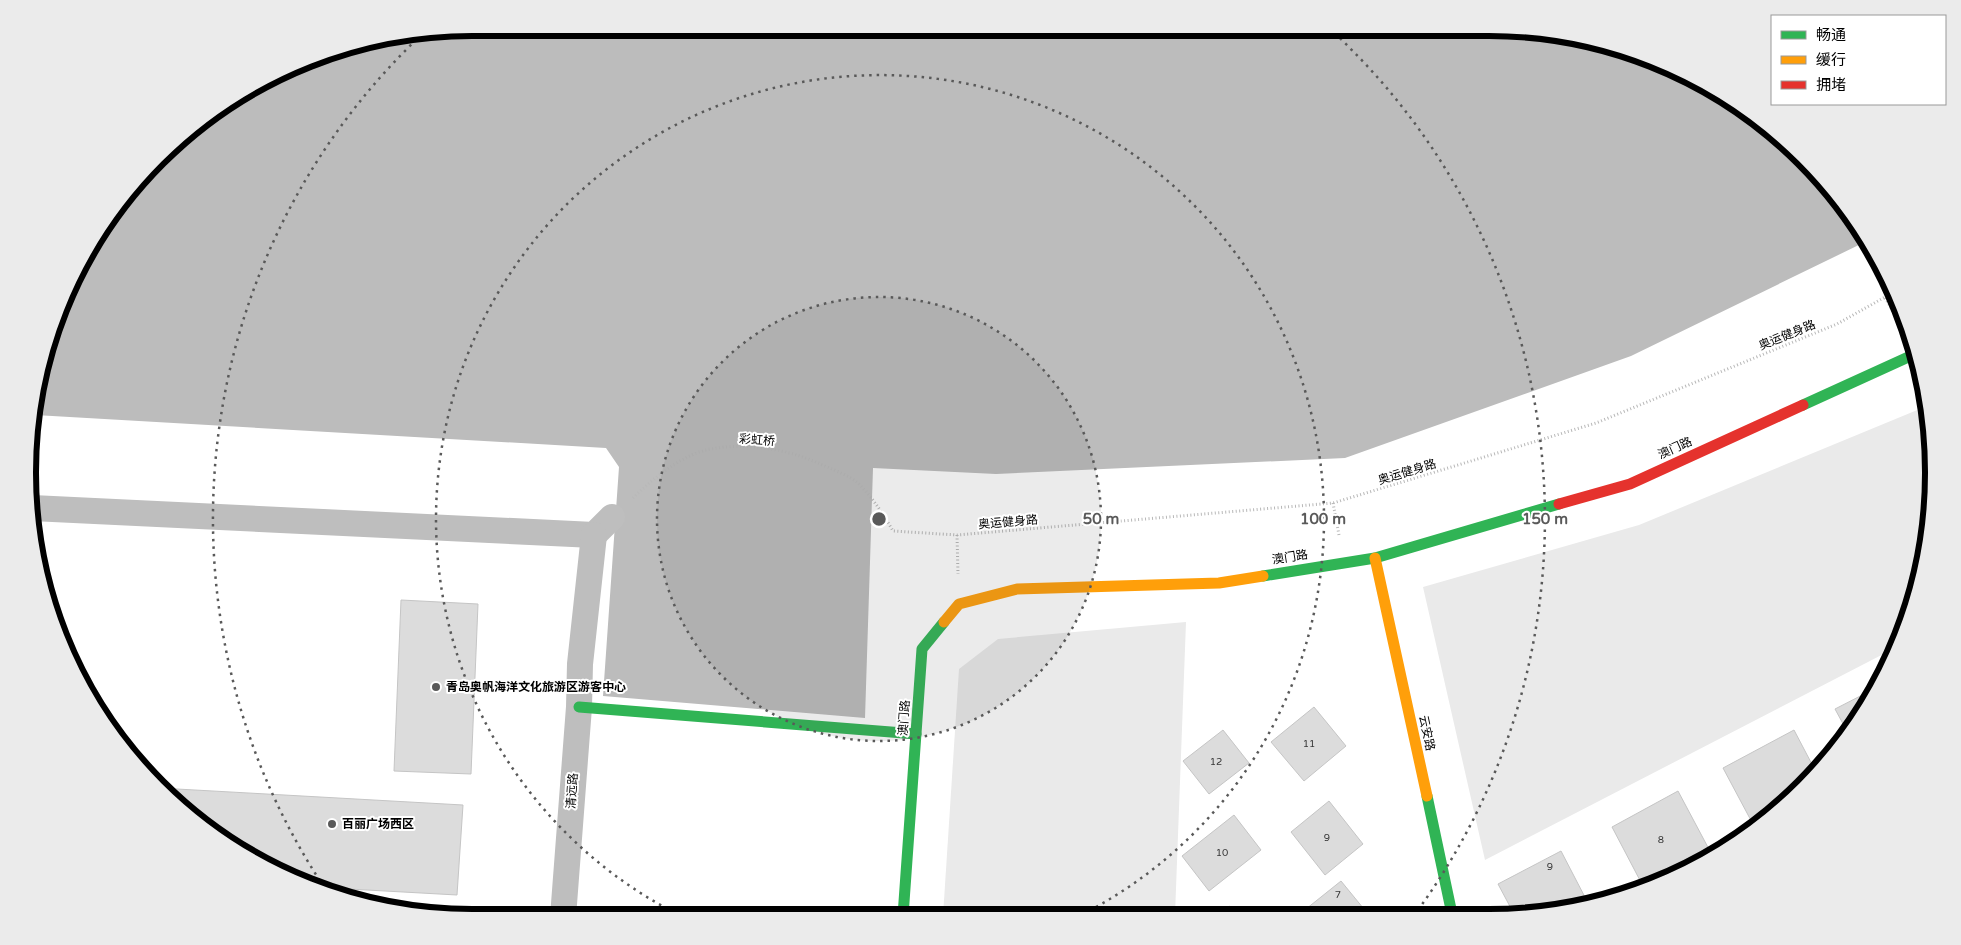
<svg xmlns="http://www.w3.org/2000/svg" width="1961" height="945" font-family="'Varela Round','Noto Sans SC',sans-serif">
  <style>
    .green { fill: #eaeaea }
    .water { fill: #bcbcbc }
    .building { fill: #dcdcdc; stroke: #c5c5c5 }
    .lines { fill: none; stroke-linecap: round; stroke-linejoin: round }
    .path { stroke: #b8b8b8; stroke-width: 3; stroke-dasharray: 1 2.5; stroke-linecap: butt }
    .lane { stroke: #bebebe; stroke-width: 12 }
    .street { stroke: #bebebe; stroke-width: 26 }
    .fast { stroke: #30b455; stroke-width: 11 }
    .slow { stroke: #ff9f0a; stroke-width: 11 }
    .jam { stroke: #e5322d; stroke-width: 11 }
    .ring { fill: none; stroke: #595959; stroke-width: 2.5; stroke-dasharray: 2.5 5 }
    .poi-dot { fill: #595959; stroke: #fff; stroke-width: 2 }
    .labels { text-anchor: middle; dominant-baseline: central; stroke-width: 4; stroke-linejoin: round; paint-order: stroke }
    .number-label { font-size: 10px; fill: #373737 }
    .street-label { font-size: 12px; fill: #000; stroke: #fff }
    .poi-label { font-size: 12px; font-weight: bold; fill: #000; stroke: #fff; text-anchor: start }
    .rim { fill: none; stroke: #000; stroke-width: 6 }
    .centre { fill: #595959; stroke: #fff; stroke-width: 2.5 }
    .ring-label { font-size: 15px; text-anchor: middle; font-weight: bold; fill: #595959; stroke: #fff; stroke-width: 4; stroke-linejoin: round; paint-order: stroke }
  </style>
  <rect width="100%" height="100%" fill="#fff"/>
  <!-- green -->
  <g class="green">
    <polygon points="1927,406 1933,473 1925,560 1897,647 1485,860 1423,587 1639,525"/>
    <polygon points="1186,622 1175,915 943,916 959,669 998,639"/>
  </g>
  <!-- water -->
  <polygon class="water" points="473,28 1489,28 1576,36 1659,61 1736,103 1803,158 1859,226 1867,241 1631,356 1345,458 996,474 873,468 865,718 603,696 619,467 606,448 35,415 36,385 61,302 102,226 201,120 329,51"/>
  <!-- building -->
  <g class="building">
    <polygon points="401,600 478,604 471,774 394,771"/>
    <polygon points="1872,690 1848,733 1835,709"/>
    <polygon points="1314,707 1346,746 1304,781 1271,742"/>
    <polygon points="1223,730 1249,763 1209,794 1183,761"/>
    <polygon points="1794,730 1815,770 1755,828 1723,768"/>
    <polygon points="159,788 463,805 457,895 313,887 302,884 225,842"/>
    <polygon points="1678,791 1711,853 1659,884 1644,888 1612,827"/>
    <polygon points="1329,801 1363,844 1325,875 1291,832"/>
    <polygon points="1234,815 1261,850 1209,891 1182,856"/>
    <polygon points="1561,851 1588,903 1547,914 1514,914 1498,884"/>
    <polygon points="1341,881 1368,914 1310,914 1306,909"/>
    <polygon points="1230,906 1237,915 1218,915"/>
  </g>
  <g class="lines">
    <!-- path -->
    <g class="path">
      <polyline points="1885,298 1904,329"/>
      <path d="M633,498C651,480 681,456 706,450C743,442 784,448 818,463C831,469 849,475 859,484C873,498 883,514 893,531L957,535L1333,503L1596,423L1837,324L1894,292"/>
      <polyline points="1333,503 1339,535"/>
      <polyline points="957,535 958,574"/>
    </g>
    <!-- lane -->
    <polyline class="lane" points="790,912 821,916"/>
    <!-- street -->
    <g class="street">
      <polyline points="32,508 594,535 612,517"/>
      <polyline points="563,917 579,707 580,664 594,535"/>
    </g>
    <!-- fast -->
    <g class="fast">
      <polyline points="1803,405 1915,354"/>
      <polyline points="1263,576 1375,558 1559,504"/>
      <polyline points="579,707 916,734"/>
      <polyline points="1427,796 1452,914"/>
      <polyline points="903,916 922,649 944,622"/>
    </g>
    <!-- slow -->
    <g class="slow">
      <polyline points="1375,558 1427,796"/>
      <polyline points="944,622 959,604 1017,589 1219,583 1263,576"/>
    </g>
    <!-- jam -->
    <polyline class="jam" points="1559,504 1630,484 1803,405"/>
  </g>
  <!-- distance rings -->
  <circle cx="879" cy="519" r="222" fill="#595959" fill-opacity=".12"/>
  <g class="ring">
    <circle cx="879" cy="519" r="222"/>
    <path d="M681 916A444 444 0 1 1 1081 915"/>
    <path d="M324 887A666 666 0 0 1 416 40M1329 28A666 666 0 0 1 1418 910"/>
  </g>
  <!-- markers -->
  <g class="poi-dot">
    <circle cx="436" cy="687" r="5"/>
    <circle cx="332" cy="824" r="5"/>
  </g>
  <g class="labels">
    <!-- number labels -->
    <g class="number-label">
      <text x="1309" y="744">11</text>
      <text x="1216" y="762">12</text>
      <text x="1327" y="838">9</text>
      <text x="1661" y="840">8</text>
      <text x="1222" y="853">10</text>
      <text x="1550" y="867">9</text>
      <text x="1338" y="895">7</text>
    </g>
    <!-- street labels -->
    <g class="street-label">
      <text transform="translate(1787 335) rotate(-22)">奥运健身路</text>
      <text transform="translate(757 440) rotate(4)">彩虹桥</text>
      <text transform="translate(1675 448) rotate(-24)">澳门路</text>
      <text transform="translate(1407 472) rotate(-17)">奥运健身路</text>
      <text transform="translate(1008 522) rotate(-5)">奥运健身路</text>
      <text transform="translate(1290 557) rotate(-9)">澳门路</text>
      <text transform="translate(904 718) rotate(-86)">澳门路</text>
      <text transform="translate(1427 733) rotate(78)">云安路</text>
      <text transform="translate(572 791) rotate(-86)">清远路</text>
    </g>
    <!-- poi labels -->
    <g class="poi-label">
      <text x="446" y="687">青岛奥帆海洋文化旅游区游客中心</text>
      <text x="342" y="824">百丽广场西区</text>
    </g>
  </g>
  <!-- crop -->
  <path d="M0 0H1961V945H0ZM472 36H1489A436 436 0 0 1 1925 472V473A436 436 0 0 1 1489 909H472A436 436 0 0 1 36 473V472A436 436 0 0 1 472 36Z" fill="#ebebeb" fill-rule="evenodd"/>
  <path class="rim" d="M472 36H1489A436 436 0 0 1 1925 472V473A436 436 0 0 1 1489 909H472A436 436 0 0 1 36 473V472A436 436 0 0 1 472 36Z"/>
  <circle cx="879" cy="519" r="8" class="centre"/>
  <g class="ring-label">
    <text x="1101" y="524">50 m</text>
    <text x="1323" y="524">100 m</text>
    <text x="1545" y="524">150 m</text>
  </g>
  <!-- legend -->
  <rect x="1771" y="15" width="175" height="90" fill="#ffffff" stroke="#999999"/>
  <rect x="1781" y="31" width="25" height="8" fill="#30b455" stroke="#999999"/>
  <text x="1816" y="40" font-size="15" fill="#000000">畅通</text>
  <rect x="1781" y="56" width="25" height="8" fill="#ff9f0a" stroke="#999999"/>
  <text x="1816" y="65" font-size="15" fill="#000000">缓行</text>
  <rect x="1781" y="81" width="25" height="8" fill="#e5322d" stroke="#999999"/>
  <text x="1816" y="90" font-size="15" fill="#000000">拥堵</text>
</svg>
